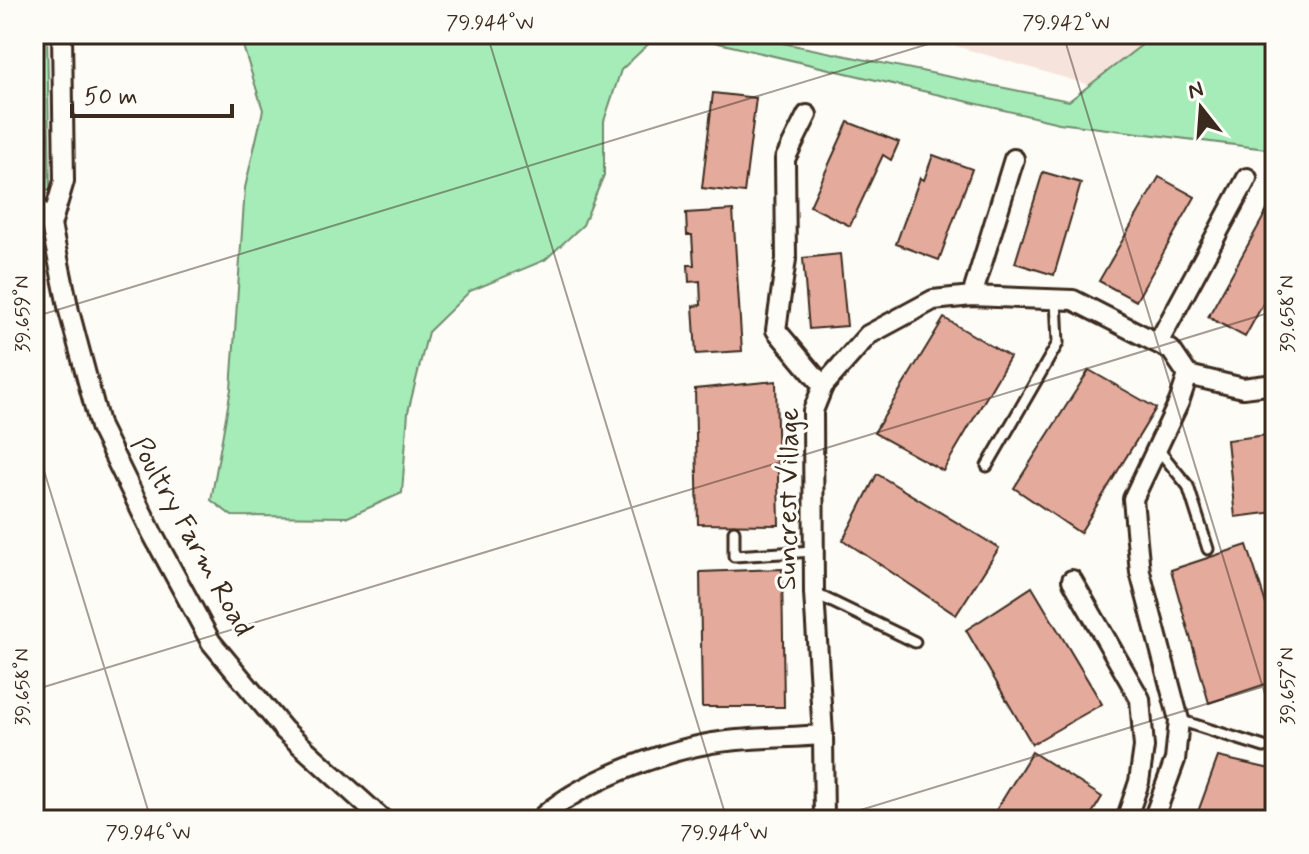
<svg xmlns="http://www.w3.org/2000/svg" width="1309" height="854" font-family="Mynerve,sans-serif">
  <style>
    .built { fill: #f6e4dc }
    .green { fill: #a6ecb9; stroke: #708b6c; stroke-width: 2 }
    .building { fill: #e4ab9d; stroke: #3b2a1e; stroke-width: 2 }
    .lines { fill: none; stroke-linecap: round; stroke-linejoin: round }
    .lane-casing { stroke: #3b2a1e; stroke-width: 15 }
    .street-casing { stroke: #3b2a1e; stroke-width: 24 }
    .lane { stroke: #fdfcf7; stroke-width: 9 }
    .street { stroke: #fdfcf7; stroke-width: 18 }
    .ticks { fill: none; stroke: #3b2a1e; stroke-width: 2; stroke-opacity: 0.45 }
    .labels { text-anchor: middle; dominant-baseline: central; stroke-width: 6; stroke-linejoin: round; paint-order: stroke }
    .street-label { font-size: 28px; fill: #3b2a1e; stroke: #fdfcf7 }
    .neatline { fill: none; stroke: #3b2a1e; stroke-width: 3 }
    .ticks-label { font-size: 20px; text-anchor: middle; fill: #3b2a1e }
  </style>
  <rect width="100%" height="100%" fill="#fdfcf7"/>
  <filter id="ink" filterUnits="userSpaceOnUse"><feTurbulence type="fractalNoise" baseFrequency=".0125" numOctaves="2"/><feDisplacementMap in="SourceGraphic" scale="16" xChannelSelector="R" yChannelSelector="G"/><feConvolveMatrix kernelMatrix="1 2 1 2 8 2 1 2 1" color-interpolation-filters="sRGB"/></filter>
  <g filter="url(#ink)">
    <!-- built -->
    <polygon class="built" points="915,34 1164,34 1110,91"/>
    <!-- green -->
    <g class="green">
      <polygon points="34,34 47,34 50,190 42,191 34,169"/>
      <polygon points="247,34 659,34 621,70 604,121 604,175 583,225 545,260 470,291 428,332 408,412 402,493 348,517 232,516 211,500 231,389 245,188 263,110 243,46"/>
      <polygon points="680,34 738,34 1069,101 1156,34 1275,34 1275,150 1059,123"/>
    </g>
    <!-- building -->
    <g class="building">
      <polygon points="713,93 756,98 744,193 702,188"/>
      <polygon points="848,122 899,142 891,160 883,155 850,226 810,206"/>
      <polygon points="933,155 972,169 939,260 896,244 920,178 924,180"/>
      <polygon points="1043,172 1081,183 1054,275 1015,263"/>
      <polygon points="1159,177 1195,197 1136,301 1099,281"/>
      <polygon points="1275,196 1275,282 1245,337 1208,317"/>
      <polygon points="733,210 742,351 696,354 693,306 701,305 700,281 689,282 688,265 694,265 692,235 687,235 686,213"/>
      <polygon points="840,254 847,326 809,329 803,258"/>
      <polygon points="944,318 1010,357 943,471 874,433"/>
      <polygon points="1089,370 1156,408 1080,533 1014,488"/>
      <polygon points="776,381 779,525 698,524 695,389"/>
      <polygon points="1275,434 1275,512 1235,517 1227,440"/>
      <polygon points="877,474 999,548 956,615 843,540"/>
      <polygon points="1247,545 1275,632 1275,681 1209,703 1171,570"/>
      <polygon points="782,569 784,707 702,707 700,572"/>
      <polygon points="1032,587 1102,704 1032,744 966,630"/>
      <polygon points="1032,752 1102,797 1088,820 990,820"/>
      <polygon points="1218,757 1275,770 1275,820 1195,820"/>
    </g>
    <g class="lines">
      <defs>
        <g id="lane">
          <polyline points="1157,448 1188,486 1208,549"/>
          <polyline points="987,466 1058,343 1056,299"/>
          <polyline points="734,531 734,556 814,551"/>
          <polyline points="814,593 915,642"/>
          <polyline points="1179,720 1264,747"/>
        </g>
        <g id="street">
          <polyline points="807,115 785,159 786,259 776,330 823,386"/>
          <polyline points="34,204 51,225 69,311 100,427 153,535 211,642 284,730 383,820"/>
          <polyline points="51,225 64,181 62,34"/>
          <polyline points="972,296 1014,159"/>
          <polyline points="1158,343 1247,178"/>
          <polyline points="1188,375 1243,388 1275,384"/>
          <polyline points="1072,580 1140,699 1144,747 1139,782 1126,820"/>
          <path d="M539,820C577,783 660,752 712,743C748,737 787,738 823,735"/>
          <polyline points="824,820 823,735 814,593 813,411 823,386 868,335 933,300 972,296 1073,300 1171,350 1188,375 1179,402 1133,499 1140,572 1179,720 1175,760 1153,820"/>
        </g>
      </defs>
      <!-- lane casing -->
      <use href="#lane" class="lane-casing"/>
      <!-- street casing -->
      <use href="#street" class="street-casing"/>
      <!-- lane -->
      <use href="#lane" class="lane"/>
      <!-- street -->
      <use href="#street" class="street"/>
    </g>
  </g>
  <!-- ticks -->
  <path class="ticks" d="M487,34L727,820M1063,34L1275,727M34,317L961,34M34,438L151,820M34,690L1275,311M828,820L1275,683"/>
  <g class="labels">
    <!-- street labels -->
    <g class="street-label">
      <text transform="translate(789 499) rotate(-89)">Suncrest Village</text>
      <text transform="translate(191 537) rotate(61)">Poultry Farm Road</text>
    </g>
  </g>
  <!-- margin -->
  <rect width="1309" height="854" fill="none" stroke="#fdfcf7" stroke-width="88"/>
  <!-- north arrow -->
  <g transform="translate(1201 108) rotate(343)" stroke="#fdfcf7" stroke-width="6" paint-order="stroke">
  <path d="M0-6L14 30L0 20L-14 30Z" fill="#3b2a1e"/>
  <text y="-12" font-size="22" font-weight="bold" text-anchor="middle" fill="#3b2a1e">N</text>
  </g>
  <!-- scale -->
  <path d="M72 104v12h160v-12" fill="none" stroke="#3b2a1e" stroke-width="4"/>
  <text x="84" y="104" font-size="24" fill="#3b2a1e" stroke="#fdfcf7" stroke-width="6" paint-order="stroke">50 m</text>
  <rect x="44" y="44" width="1221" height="766" class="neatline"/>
  <g class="ticks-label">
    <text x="490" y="29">79.944°W</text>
    <text x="1066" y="29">79.942°W</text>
    <text transform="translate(1287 314) rotate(-90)" y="7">39.658°N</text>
    <text transform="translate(22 314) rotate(-90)" y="7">39.659°N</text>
    <text transform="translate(1287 686) rotate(-90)" y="7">39.657°N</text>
    <text transform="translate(22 687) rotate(-90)" y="7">39.658°N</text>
    <text x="148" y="839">79.946°W</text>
    <text x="724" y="839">79.944°W</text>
  </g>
</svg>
